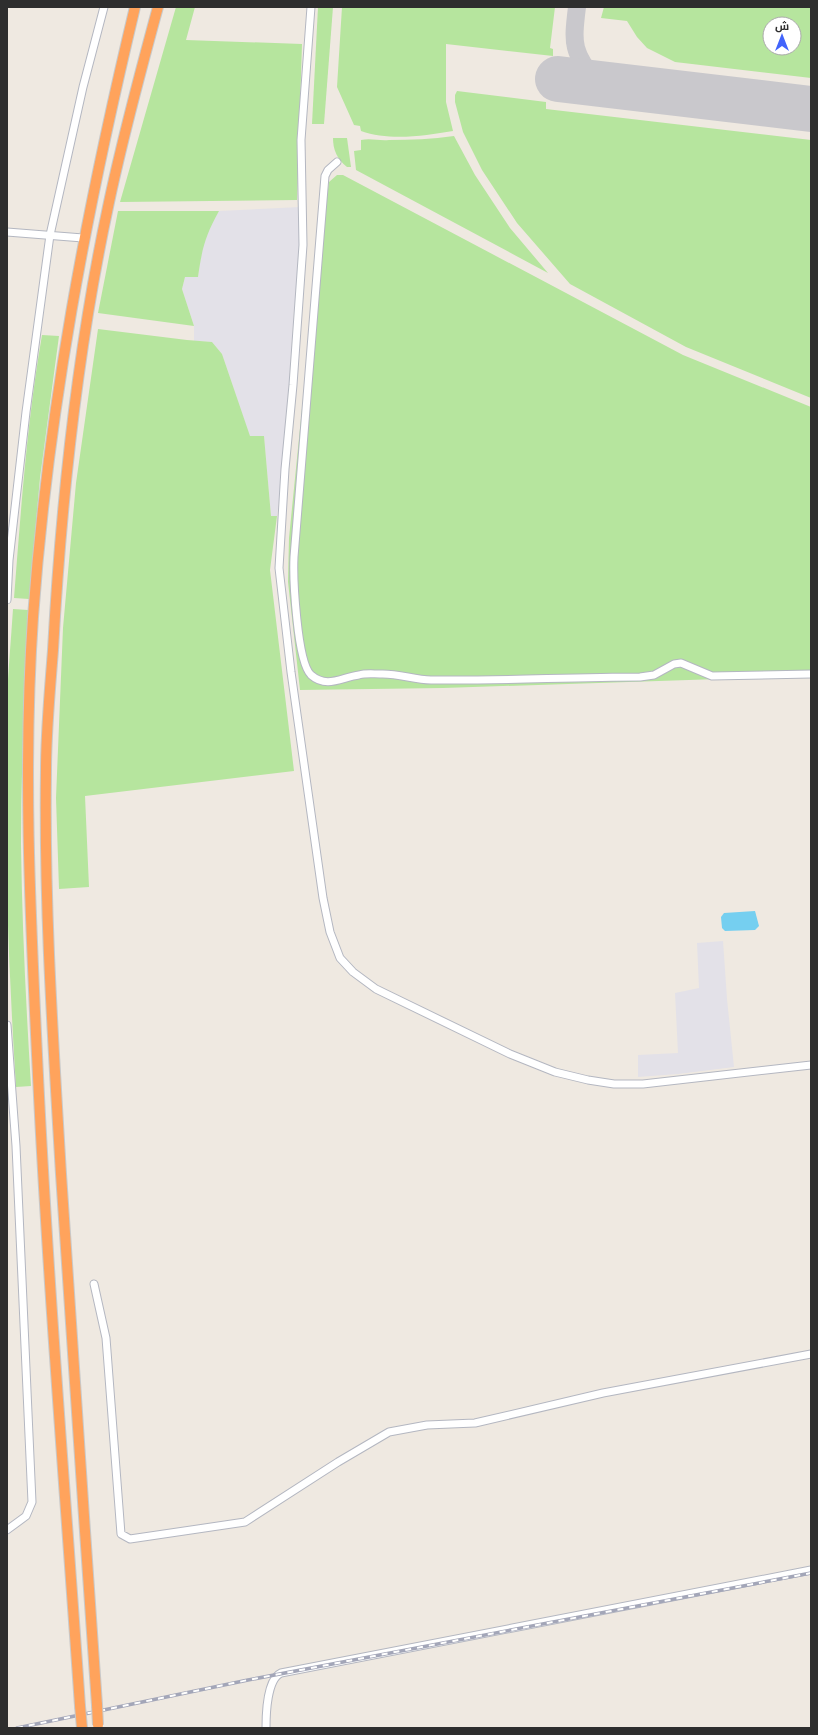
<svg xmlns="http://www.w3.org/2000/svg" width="818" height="1735" font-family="'Varela Round',Cairo,sans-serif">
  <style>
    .industrial { fill: #e3e1e8 }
    .green { fill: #b6e59e; fill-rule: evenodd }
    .water { fill: #75cff0 }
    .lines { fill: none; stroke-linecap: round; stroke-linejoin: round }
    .taxiway { stroke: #c9c8cc; stroke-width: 18 }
    .runway { stroke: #c9c8cc; stroke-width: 46 }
    .minor-casing { stroke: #b4b7c1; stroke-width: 9 }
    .highway-casing { stroke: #c9c9c9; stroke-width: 12 }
    .minor { stroke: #fff; stroke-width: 7 }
    .highway { stroke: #ffa35c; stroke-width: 10 }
    .rail-casing { stroke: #a3a6b8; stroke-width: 3.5 }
    .rail { stroke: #fff; stroke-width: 2; stroke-dasharray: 6; stroke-linecap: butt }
    .highway-bridge-casing { stroke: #c9c9c9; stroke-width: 12; stroke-linecap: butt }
    .highway-bridge { stroke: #ffa35c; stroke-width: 10 }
  </style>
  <rect width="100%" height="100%" fill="#efe9e1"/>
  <!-- industrial -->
  <g class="industrial">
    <polygon points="300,207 300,264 294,309 283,470 277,516 271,516 264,436 250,437 222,354 212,342 194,341 194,326 182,289 185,277 198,277 202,247 207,232 219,211"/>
    <polygon points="723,941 727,999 734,1067 678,1074 638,1077 638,1055 678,1053 675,993 699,988 697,943"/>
  </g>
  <!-- green -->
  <g class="green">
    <polygon points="176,7 195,7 186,40 302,44 297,200 120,202"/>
    <polygon points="318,7 333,7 324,124 312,124"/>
    <path d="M342,7H555L550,48L553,49V56L446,44V102L453,131C424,136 389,141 361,131L360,126L354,125L337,87Z"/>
    <path d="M604,7H811V78L675,62L647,48L637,37L627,21L601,18ZM770,24H794V48H770Z"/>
    <polygon points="457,91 546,102 546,109 811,140 811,398 686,347 570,284 517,223 482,170 463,132 455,102 455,95"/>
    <path d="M454,136L475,175L510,228L548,273L356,170L354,151L361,150V140C371,138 379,141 389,140C411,140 432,139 454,136Z"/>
    <path d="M333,138H347L351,167H347C337,159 333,150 333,138Z"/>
    <polygon points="337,175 343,175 683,355 811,407 811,676 443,688 300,690 288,582 289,538 312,309 329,182"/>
    <path d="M118,211H219C205,236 202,249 198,277H185L182,289L194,326L98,313Z"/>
    <polygon points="98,329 187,340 212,342 222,354 250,436 264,436 271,516 277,516 270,570 294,771 85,796 89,887 59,889 56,798 63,628 76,483"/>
    <path d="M42,335L59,336L40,478L29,599L14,598C21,509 27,422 42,335Z"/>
    <path d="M13,609L28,610C25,688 21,766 21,844C22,924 26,1005 31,1086L16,1087C8,959 3,831 7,702C8,671 11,640 13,609Z"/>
  </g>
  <!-- water -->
  <polygon class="water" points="755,911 759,926 755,930 725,931 722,928 721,917 724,913"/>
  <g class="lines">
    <!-- taxiway -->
    <path class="taxiway" d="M577,7C572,47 573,50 596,83"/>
    <!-- runway -->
    <polyline class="runway" points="558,79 811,109"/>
    <defs>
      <g id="minor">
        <polyline points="311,7 301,140 303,245 293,385 285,469 279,568 291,672 323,898 330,932 340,958 353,972 376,989 510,1054 555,1072 588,1080 614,1084 643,1084 811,1065"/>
        <path d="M337,162L328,170L325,176L294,557C293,578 297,662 311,675C327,689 342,677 359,675C366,673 373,674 380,674C398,673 414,680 431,680C501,681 570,677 640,677L654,675L674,664L681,663L712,676L811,674"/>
        <polyline points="7,232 83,238"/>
        <polyline points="7,600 9,560 26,412 50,235 83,87 104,7"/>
        <polyline points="7,1025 16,1146 32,1502 26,1516 7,1530"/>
        <polyline points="94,1284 106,1338 121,1534 130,1539 245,1522 338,1462 389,1432 427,1425 475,1423 603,1393 811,1354"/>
        <path d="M266,1728C266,1714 267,1679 281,1673L811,1570"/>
      </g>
      <g id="highway">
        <path d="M97,1705C85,1528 72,1351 61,1174C53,1039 44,905 46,770C46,730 50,690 53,650C61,502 77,352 108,207C122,140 140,73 158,7"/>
        <path d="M80,1706C65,1489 47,1272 37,1055C30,909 23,763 33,617C48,410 87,208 135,7"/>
      </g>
    </defs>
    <!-- minor casing -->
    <use href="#minor" class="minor-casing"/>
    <!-- highway casing -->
    <use href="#highway" class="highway-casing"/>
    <!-- minor -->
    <use href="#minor" class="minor"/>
    <!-- highway -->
    <use href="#highway" class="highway"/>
    <defs>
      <polyline id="rail" points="17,1728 248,1680 811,1573"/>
    </defs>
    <!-- rail casing -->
    <use href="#rail" class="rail-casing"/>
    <!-- rail -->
    <use href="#rail" class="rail"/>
    <defs>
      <g id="highway-bridge">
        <polyline points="97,1705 98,1725"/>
        <polyline points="80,1706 82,1728"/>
      </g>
    </defs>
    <!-- highway-bridge casing -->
    <use href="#highway-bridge" class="highway-bridge-casing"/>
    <!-- highway-bridge -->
    <use href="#highway-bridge" class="highway-bridge"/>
  </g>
  <!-- border -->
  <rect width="818" height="1735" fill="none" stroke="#2e2e2e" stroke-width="16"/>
  <!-- north arrow -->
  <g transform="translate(782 36)"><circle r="19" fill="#ffffff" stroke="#ababab"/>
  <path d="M0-3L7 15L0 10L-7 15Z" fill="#4264fb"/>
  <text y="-6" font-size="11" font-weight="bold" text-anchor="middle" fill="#2e2e2e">ش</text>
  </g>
</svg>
